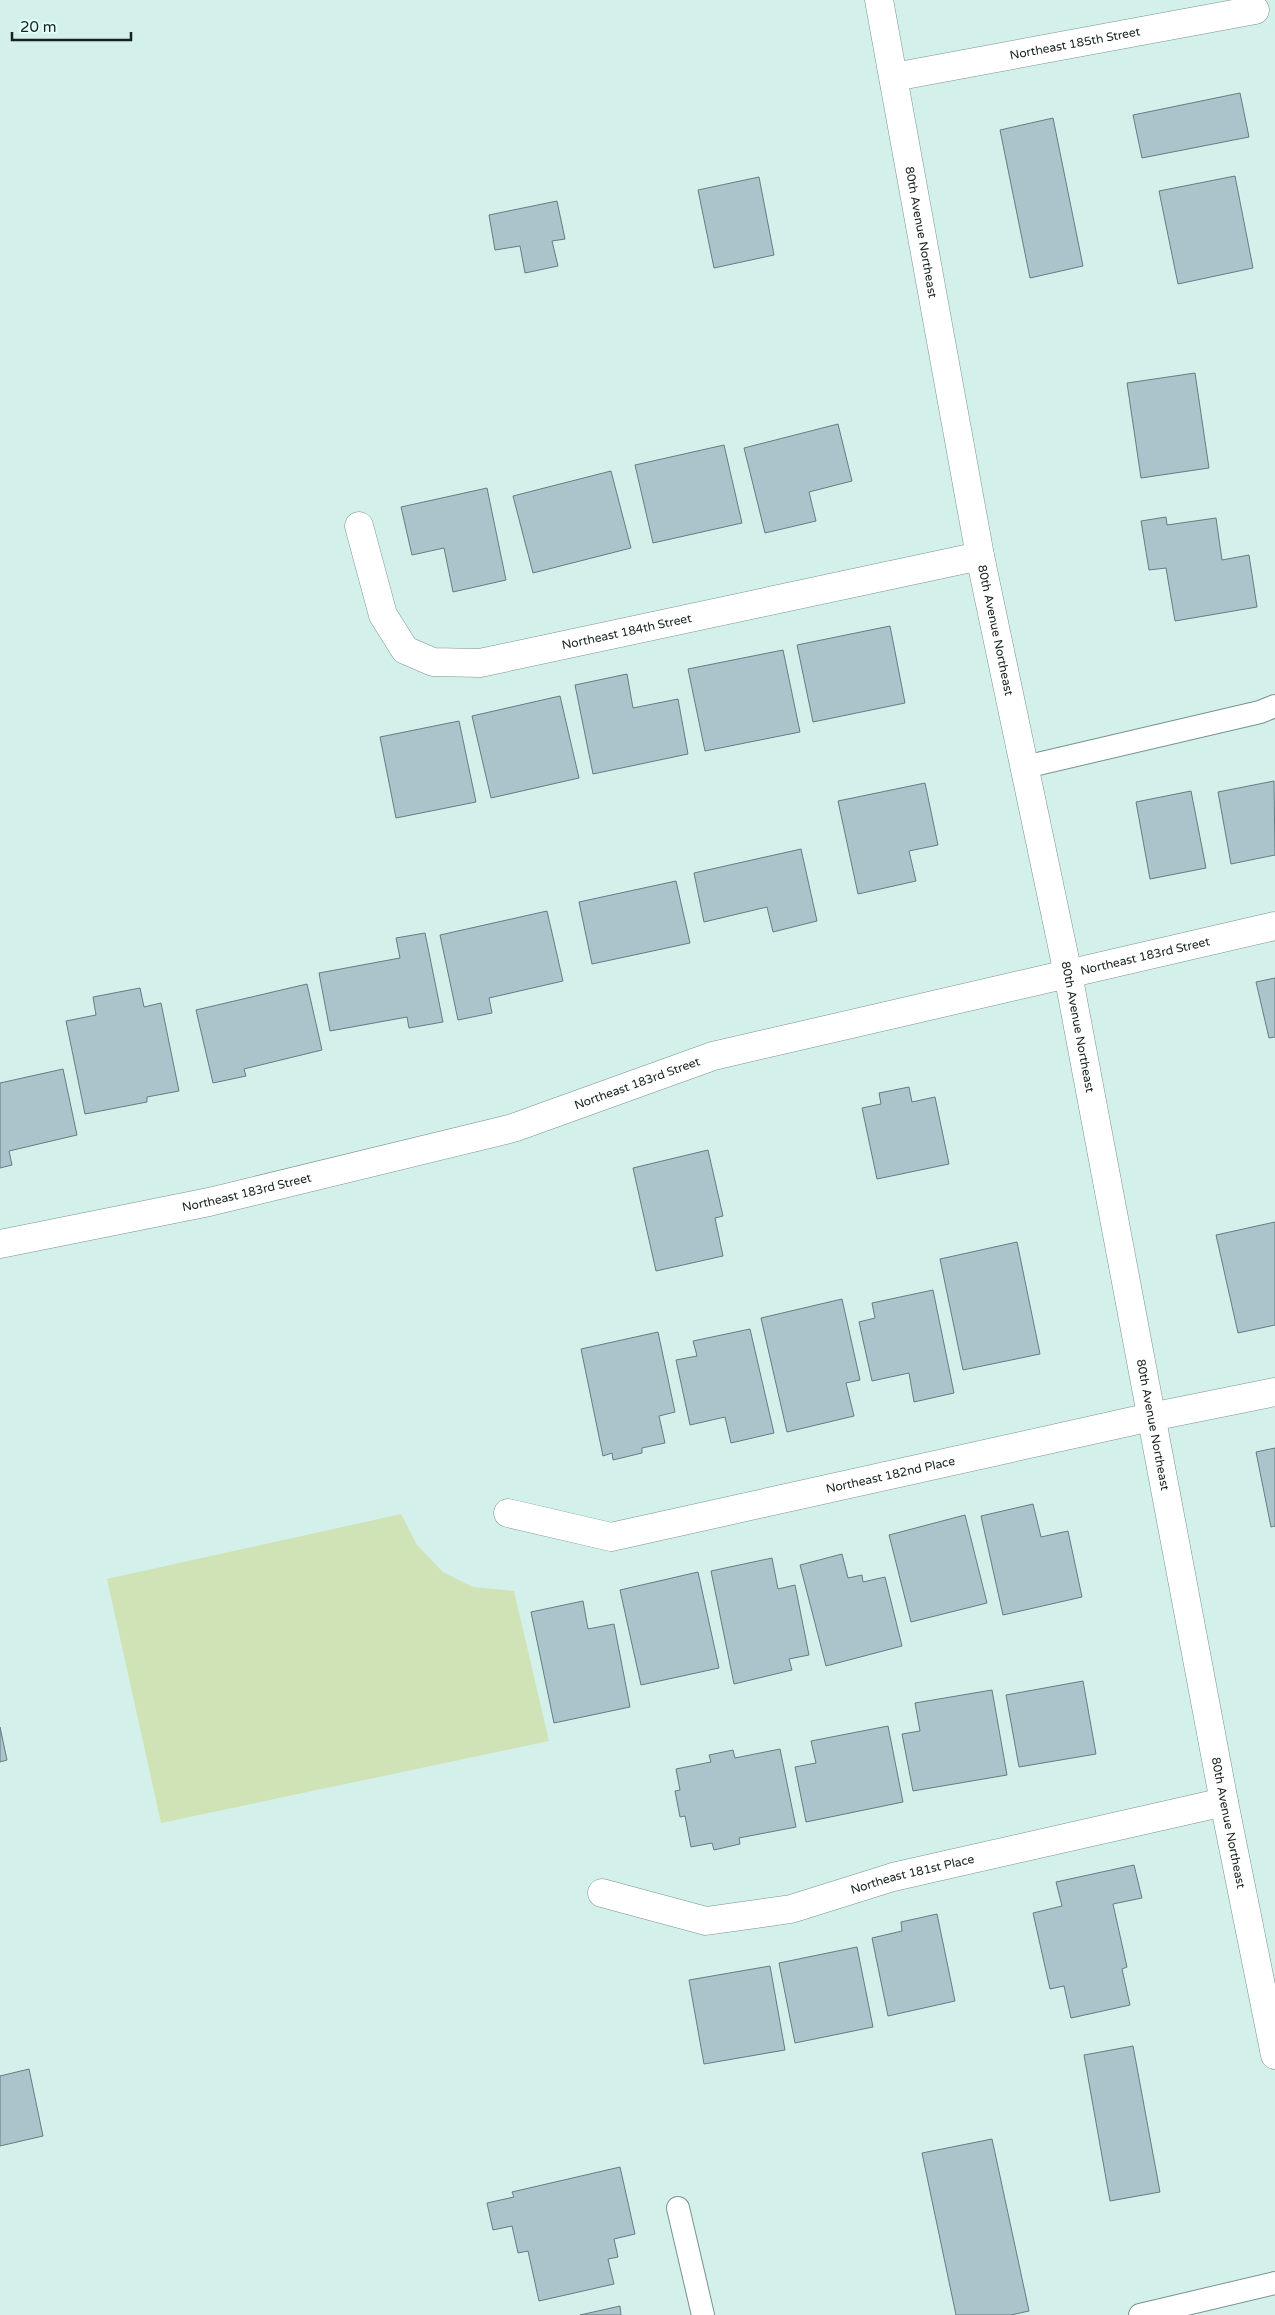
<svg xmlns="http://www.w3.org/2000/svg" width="1275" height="2315" font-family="'Varela Round',sans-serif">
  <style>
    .green { fill: #d0e3b7 }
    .building { fill: #a9c4ca; stroke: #647d83 }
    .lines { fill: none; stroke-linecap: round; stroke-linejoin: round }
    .lane-casing { stroke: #79938f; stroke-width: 24 }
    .street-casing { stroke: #79938f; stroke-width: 29 }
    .secondary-casing { stroke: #79938f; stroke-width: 29 }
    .lane { stroke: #fff; stroke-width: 22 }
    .street { stroke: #fff; stroke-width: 28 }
    .secondary { stroke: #fff; stroke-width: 28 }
    .labels { text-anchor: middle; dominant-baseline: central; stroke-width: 5; stroke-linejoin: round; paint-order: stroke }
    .street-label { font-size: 12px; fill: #172120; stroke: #e1fdf8 }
  </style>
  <rect width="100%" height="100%" fill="#d3f0eb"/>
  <!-- green -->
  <polygon class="green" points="401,1514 417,1545 443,1572 473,1587 514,1591 549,1741 161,1823 107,1579"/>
  <!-- building -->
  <g class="building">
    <polygon points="1240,93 1249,137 1142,158 1133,115"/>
    <polygon points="1053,118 1083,266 1030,278 1000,130"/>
    <polygon points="1235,176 1253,268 1178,284 1159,191"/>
    <polygon points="759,177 774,255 714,268 698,190"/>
    <polygon points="557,201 565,239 552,241 558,266 525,273 520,246 495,250 489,215"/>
    <polygon points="1195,373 1209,468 1141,478 1127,383"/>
    <polygon points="838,424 852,481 809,492 816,521 765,533 744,448"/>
    <polygon points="724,445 742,523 653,543 635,465"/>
    <polygon points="611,471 631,548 533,573 513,496"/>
    <polygon points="487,488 506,580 453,592 444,548 412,555 401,507"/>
    <polygon points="1166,517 1167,525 1216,518 1222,560 1249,555 1257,607 1175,621 1166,568 1149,570 1141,521"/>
    <polygon points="890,626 905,703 813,722 797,645"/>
    <polygon points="783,650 800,732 705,751 688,669"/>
    <polygon points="627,674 633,708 678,699 688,754 593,774 575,685"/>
    <polygon points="560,696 579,778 491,798 472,716"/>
    <polygon points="459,721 476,802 396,818 380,737"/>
    <polygon points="1274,781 1275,855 1231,864 1218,792"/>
    <polygon points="925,783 938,845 909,851 916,881 858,894 838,801"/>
    <polygon points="1191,791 1206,868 1150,879 1136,802"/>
    <polygon points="801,849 817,921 773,932 767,907 704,922 694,873"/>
    <polygon points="676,881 690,943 592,964 579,902"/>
    <polygon points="547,911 563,981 489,998 492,1013 458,1020 440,935"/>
    <polygon points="425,933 443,1022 409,1028 407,1017 330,1031 319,973 400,958 396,938"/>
    <polygon points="1275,978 1275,1037 1269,1038 1256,982"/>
    <polygon points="307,984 322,1050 244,1069 246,1076 213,1083 196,1010"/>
    <polygon points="140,988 144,1007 161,1003 179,1091 147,1097 147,1102 85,1114 66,1021 96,1015 93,997"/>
    <polygon points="63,1069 77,1135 9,1151 12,1165 0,1168 0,1083"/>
    <polygon points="909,1087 912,1102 935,1097 949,1164 877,1179 862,1108 881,1104 879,1093"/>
    <polygon points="708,1150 723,1216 715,1218 723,1256 656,1271 633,1168"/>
    <polygon points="1275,1222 1275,1325 1238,1333 1216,1235"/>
    <polygon points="1017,1242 1040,1354 963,1370 940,1259"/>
    <polygon points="933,1290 954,1393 914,1402 909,1373 872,1381 859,1322 875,1318 872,1303"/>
    <polygon points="842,1299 860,1380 846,1383 854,1416 787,1432 761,1318"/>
    <polygon points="750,1329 774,1433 731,1443 725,1417 690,1425 676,1360 697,1356 693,1341"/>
    <polygon points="658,1332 675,1412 659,1416 665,1443 642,1448 642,1453 613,1460 612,1453 603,1456 581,1349"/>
    <polygon points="1275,1448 1275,1526 1271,1527 1256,1452"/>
    <polygon points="1033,1504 1041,1537 1068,1531 1082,1597 1003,1615 981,1516"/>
    <polygon points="965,1515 987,1603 911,1622 889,1535"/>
    <polygon points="842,1554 848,1578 862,1575 863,1582 885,1577 902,1646 826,1666 800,1565"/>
    <polygon points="772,1558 778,1589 795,1585 809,1655 789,1659 792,1670 734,1684 711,1571"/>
    <polygon points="698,1572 719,1668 641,1685 620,1590"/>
    <polygon points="583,1601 588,1629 614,1624 630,1707 554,1723 531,1612"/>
    <polygon points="1083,1681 1096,1754 1019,1767 1006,1695"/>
    <polygon points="992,1690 1007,1775 913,1791 902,1734 920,1731 915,1703"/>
    <polygon points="888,1726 903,1802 806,1822 795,1767 816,1763 811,1741"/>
    <polygon points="0,1727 7,1760 0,1762"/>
    <polygon points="780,1749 796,1827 739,1838 740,1844 714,1850 712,1843 691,1847 685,1816 680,1817 675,1791 680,1790 676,1769 711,1762 709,1755 733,1750 735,1758"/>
    <polygon points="1134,1865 1142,1898 1113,1904 1127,1967 1122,1969 1130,2005 1071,2018 1064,1986 1050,1989 1033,1913 1062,1906 1056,1882"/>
    <polygon points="937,1914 955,2001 888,2016 872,1938 902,1931 901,1922"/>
    <polygon points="857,1947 873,2027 795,2043 779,1963"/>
    <polygon points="770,1966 785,2050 704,2064 689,1980"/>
    <polygon points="1133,2046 1160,2192 1110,2201 1084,2055"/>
    <polygon points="29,2069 43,2136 0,2146 0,2076"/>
    <polygon points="992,2139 1029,2311 1011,2315 956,2315 922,2153"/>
    <polygon points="620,2167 635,2234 614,2239 618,2257 608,2259 614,2284 539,2301 528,2251 518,2253 512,2226 493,2230 487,2203 514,2197 512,2192"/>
    <polygon points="620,2306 621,2315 580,2315"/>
  </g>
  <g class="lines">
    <defs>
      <g id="lane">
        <polyline points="1025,767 1260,712 1275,706"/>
        <polyline points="678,2208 703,2315"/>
        <polyline points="1140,2315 1275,2283"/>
      </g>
      <g id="street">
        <path id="s1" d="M894,77L1255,10"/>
        <path id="s2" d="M359,526L383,615L405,650L433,662L480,663L980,556"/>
        <path id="s3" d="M0,1244L209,1202L513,1128L713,1056L1275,926"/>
        <path id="s4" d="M508,1513L611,1537L1151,1417L1275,1392"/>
        <path id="s5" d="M602,1893L706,1921L791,1909L893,1877L1224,1802"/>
      </g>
      <g id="secondary">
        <path id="s6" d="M879,0L980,556L1068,974L1224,1802L1275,2055"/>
      </g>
    </defs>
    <!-- lane casing -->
    <use href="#lane" class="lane-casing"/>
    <!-- street casing -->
    <use href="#street" class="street-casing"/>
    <!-- secondary casing -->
    <use href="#secondary" class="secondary-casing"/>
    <!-- lane -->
    <use href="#lane" class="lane"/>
    <!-- street -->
    <use href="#street" class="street"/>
    <!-- secondary -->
    <use href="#secondary" class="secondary"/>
  </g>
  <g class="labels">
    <!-- street labels -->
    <g class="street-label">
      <text stroke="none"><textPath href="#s1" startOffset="184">Northeast 185th Street</textPath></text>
      <text stroke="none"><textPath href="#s6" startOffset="236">80th Avenue Northeast</textPath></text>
      <text stroke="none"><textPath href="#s6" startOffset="641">80th Avenue Northeast</textPath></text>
      <text stroke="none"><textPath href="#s2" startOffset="361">Northeast 184th Street</textPath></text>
      <text stroke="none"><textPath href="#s3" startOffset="1182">Northeast 183rd Street</textPath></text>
      <text stroke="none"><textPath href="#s6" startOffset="1046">80th Avenue Northeast</textPath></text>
      <text stroke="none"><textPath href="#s3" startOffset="658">Northeast 183rd Street</textPath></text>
      <text stroke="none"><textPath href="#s3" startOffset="252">Northeast 183rd Street</textPath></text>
      <text stroke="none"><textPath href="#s6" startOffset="1451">80th Avenue Northeast</textPath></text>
      <text stroke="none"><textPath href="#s4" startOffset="392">Northeast 182nd Place</textPath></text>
      <text stroke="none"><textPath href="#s6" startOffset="1856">80th Avenue Northeast</textPath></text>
      <text stroke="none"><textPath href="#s5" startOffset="320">Northeast 181st Place</textPath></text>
    </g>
  </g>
  <!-- scale -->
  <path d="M12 32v8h119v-8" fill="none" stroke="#172120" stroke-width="2.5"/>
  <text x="20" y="32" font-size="15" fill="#172120" stroke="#e1fdf8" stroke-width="4" paint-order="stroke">20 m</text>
</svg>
